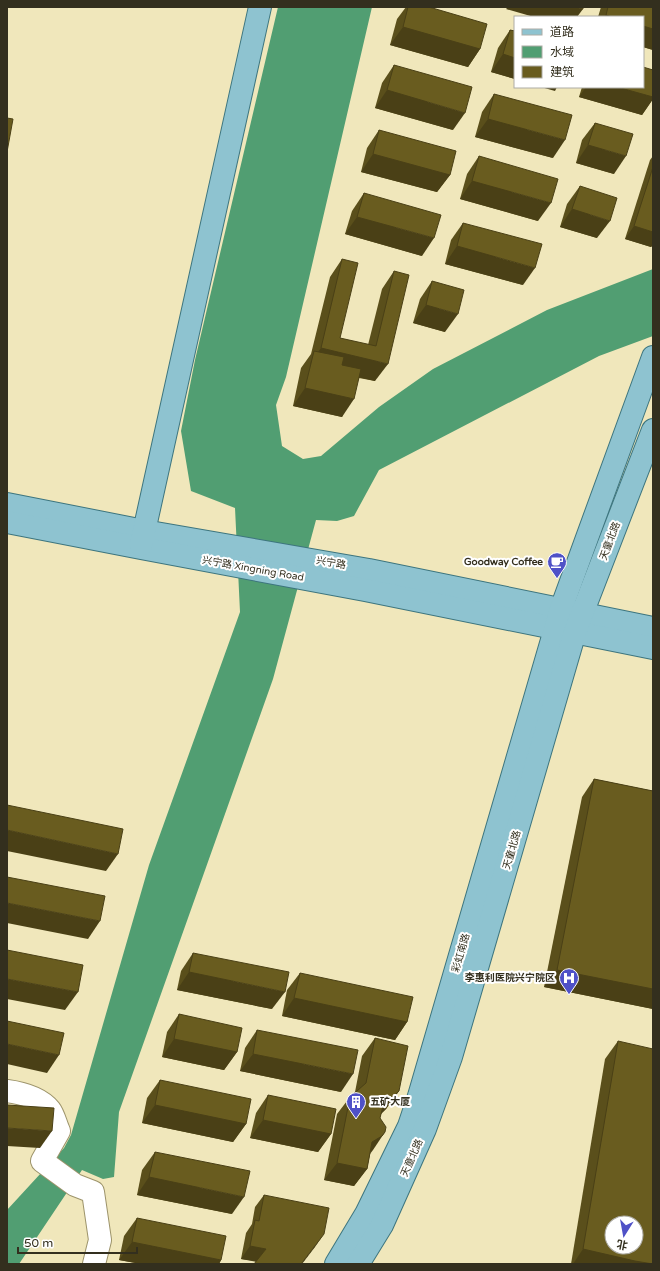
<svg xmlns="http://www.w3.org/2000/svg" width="660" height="1271" font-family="'Varela Round','Noto Sans SC',sans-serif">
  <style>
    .water { fill: #519e72 }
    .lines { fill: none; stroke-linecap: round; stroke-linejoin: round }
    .minor-casing { stroke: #9d946b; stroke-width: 24 }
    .major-casing { stroke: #3d757e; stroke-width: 24 }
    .minor { stroke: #fff; stroke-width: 22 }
    .major { stroke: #8ec3d0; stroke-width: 22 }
    .wall { fill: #5a4f1b }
    .shaded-wall { fill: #4a4016 }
    .building { fill: #695c1f; stroke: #4a4016; fill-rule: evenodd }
    .labels { text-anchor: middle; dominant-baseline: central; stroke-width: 4; stroke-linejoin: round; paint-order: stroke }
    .street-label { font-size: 10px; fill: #332f1e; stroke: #fff }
    .poi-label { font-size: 10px; font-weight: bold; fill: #332f1e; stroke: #fff; text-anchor: end }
  </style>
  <rect width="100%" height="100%" fill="#f0e7bb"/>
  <!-- water -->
  <polygon class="water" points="278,7 372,7 286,377 276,405 282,446 303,459 321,456 379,407 433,369 547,310 653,269 653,336 599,356 379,470 354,516 337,521 316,520 273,679 119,1112 114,1177 103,1179 82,1170 19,1264 7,1264 7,1210 64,1148 71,1135 149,865 240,612 235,508 191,491 181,431 195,360"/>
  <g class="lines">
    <defs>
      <path id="minor" d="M7,1091C22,1093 40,1098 50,1110C54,1115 56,1125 59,1131L42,1161L75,1185L93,1192L100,1240L94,1264"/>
      <g id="major">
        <polyline points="7,504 144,531 369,570 653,628"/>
        <polyline points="7,522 141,548 365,590 653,648"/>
        <polyline points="141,545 260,7"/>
        <polyline points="336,1264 366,1214 409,1126 419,1096 561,609 653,357"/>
        <polyline points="358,1264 382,1225 425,1129 451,1057 575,632 653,430"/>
      </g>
    </defs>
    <!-- minor casing -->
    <use href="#minor" class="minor-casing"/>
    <!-- major casing -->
    <use href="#major" class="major-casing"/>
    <!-- minor -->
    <use href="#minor" class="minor"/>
    <!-- major -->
    <use href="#major" class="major"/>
  </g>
  <!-- wall -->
  <g class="wall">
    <polygon points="406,7 429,7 480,49 468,67 390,45 397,19"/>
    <polygon points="601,7 653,7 653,50 643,47 643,17 598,17"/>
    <polygon points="510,30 515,31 515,79 491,72 498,48"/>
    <polygon points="394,65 453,130 375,108 382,83"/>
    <polygon points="653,70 653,99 642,115 579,97 582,87 643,87"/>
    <polygon points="494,94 553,158 475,137 482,112"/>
    <polygon points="595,123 614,174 576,163 582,140"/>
    <polygon points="379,130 450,175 437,192 361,172 367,148"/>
    <polygon points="479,156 538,221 460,199 467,174"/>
    <polygon points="653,156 653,245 651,247 625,239 650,160"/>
    <polygon points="580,186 597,238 560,227 567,204"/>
    <polygon points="364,193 422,256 345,234 352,211"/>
    <polygon points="463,223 523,285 445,264 451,240"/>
    <polygon points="342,259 340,338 368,345 382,289 394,271 375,381 359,378 342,417 293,406 301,368 311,354 330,277"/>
    <polygon points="432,281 445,332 413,323 420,299"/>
    <polygon points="594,779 653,791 653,1009 544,987 582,797"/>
    <polygon points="193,953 272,1009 177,990 181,971"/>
    <polygon points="300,973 407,1022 395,1040 282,1016 287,990"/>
    <polygon points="179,1014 237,1052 224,1070 162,1057 167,1032"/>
    <polygon points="257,1030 341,1092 240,1071 245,1048"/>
    <polygon points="375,1038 399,1091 386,1109 381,1114 370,1154 367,1169 354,1186 324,1180 337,1114 350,1097 355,1092 362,1056"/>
    <polygon points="618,1041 653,1264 571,1264 605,1059"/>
    <polygon points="160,1080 246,1124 233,1142 142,1123 147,1098"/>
    <polygon points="268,1095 331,1134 318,1152 250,1138 256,1113"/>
    <polygon points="155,1152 232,1214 137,1195 142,1170"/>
    <polygon points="264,1195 315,1247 256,1261 241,1259 246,1233 252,1224 255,1207"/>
    <polygon points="137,1218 221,1260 219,1264 141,1264 119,1260 124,1236"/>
  </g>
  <!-- shaded-wall -->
  <g class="shaded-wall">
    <polygon points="508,7 575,7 583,9 577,17 534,17 506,9"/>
    <polygon points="606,15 612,17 604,17"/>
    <polygon points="643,26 653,29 653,50 643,47"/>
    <polygon points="403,27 480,49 468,67 390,45"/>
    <polygon points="503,54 515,58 515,79 491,72"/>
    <polygon points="541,87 557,87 555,91"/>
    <polygon points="586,87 617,87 653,97 653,99 642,115 579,97"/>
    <polygon points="387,90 465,113 453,130 375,108"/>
    <polygon points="488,119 565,140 553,158 475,137"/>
    <polygon points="588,145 626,156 614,174 576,163"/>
    <polygon points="373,154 450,175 437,192 361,172"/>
    <polygon points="472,181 551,203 538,221 460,199"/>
    <polygon points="572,209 610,221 597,238 560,227"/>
    <polygon points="357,217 434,238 422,256 345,234"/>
    <polygon points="634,226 653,232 653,245 651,247 625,239"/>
    <polygon points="457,246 535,268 523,285 445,264"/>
    <polygon points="426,305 458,314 445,332 413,323"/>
    <polygon points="321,348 388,364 375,381 310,366 311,361"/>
    <polygon points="305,388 354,399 342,417 293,406"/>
    <polygon points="7,830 118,854 106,871 7,851"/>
    <polygon points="7,903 100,921 88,939 7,923"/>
    <polygon points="557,970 653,989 653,1009 544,987"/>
    <polygon points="189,972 285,992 272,1009 177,990"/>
    <polygon points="7,979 78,992 65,1010 7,999"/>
    <polygon points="294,998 407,1022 395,1040 282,1016"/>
    <polygon points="174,1039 237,1052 224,1070 162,1057"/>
    <polygon points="7,1044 59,1055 47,1073 7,1064"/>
    <polygon points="253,1054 353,1074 341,1092 240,1071"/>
    <polygon points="399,1091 386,1109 370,1124 383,1106"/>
    <polygon points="155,1105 246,1124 233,1142 142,1123"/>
    <polygon points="263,1120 331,1134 318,1152 250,1138"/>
    <polygon points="7,1128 52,1131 40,1148 7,1146"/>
    <polygon points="385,1132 373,1150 370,1154 372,1142"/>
    <polygon points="337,1163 367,1169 354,1186 324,1180"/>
    <polygon points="149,1177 244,1197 232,1214 137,1195"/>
    <polygon points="324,1234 315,1247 302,1264 301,1264"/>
    <polygon points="132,1242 221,1260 219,1264 141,1264 119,1260"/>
    <polygon points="250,1246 266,1249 257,1262 241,1259"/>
    <polygon points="583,1249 652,1264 573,1264"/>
  </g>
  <!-- building -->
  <g class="building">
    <polygon points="408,7 429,7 487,24 480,49 403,27"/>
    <polygon points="575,7 583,7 583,9"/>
    <polygon points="608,7 653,7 653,29 643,26 643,17 612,17 606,15"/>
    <polygon points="510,30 515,31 515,58 503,54"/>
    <polygon points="394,65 472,87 465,113 387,90"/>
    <polygon points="643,67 653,70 653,97 617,87 643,87"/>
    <polygon points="494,94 572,115 565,140 488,119"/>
    <polygon points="7,118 13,119 7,152"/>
    <polygon points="595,123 633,134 626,156 588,145"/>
    <polygon points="379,130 456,151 450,175 373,154"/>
    <polygon points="479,156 558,179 551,203 472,181"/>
    <polygon points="653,167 653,232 634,226"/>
    <polygon points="580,186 617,198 610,221 572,209"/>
    <polygon points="364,193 441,215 434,238 357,217"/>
    <polygon points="463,223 542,244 535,268 457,246"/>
    <polygon points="342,259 358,263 340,338 376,346 394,271 409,275 388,364 321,348"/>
    <polygon points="432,281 464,290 458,314 426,305"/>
    <polygon points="314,351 344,357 342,365 361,369 354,399 305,388"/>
    <polygon points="594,779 653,791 653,989 557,970"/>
    <polygon points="7,805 123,829 118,854 7,830"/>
    <polygon points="7,877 105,896 100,921 7,903"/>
    <polygon points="7,950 83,965 78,992 7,979"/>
    <polygon points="193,953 289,972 285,992 189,972"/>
    <polygon points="300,973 413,997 407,1022 294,998"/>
    <polygon points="179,1014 242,1028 237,1052 174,1039"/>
    <polygon points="7,1021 64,1033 59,1055 7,1044"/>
    <polygon points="257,1030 358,1050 353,1074 253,1054"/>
    <polygon points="375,1038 408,1046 399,1091 383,1106 380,1118 386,1127 385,1132 382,1136 372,1142 367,1169 337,1163 350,1097 366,1083"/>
    <path d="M618,1041L653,1049V1264L635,1261L583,1249ZM612,1223H636V1247H612Z"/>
    <polygon points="160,1080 251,1099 246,1124 155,1105"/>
    <polygon points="268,1095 336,1109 331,1134 263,1120"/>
    <polygon points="7,1105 54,1108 52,1131 7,1128"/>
    <polygon points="155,1152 250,1171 244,1197 149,1177"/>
    <polygon points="264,1195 329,1208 324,1234 301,1264 254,1264 266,1249 250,1246 255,1220 259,1221"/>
    <polygon points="137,1218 226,1236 221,1260 132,1242"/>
  </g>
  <!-- icons -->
  <defs>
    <symbol id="cafe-pin" viewBox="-11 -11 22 30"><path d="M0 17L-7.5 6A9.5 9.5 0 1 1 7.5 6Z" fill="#4f51c7" stroke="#fff"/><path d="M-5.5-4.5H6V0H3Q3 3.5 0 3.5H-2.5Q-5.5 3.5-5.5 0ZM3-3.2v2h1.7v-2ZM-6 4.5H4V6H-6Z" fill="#fff"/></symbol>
    <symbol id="hospital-pin" viewBox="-11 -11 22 30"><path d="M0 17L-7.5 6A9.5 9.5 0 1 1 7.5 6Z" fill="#4f51c7" stroke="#fff"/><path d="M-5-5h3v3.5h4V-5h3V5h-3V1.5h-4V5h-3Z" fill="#fff"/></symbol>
    <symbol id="building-pin" viewBox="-11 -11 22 30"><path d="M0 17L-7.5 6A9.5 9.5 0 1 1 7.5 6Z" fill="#4f51c7" stroke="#fff"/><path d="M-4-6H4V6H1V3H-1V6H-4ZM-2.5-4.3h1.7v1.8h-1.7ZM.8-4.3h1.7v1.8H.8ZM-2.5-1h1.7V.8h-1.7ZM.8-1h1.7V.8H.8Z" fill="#fff"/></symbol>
  </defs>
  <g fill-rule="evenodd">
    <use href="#cafe-pin" x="546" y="551" width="22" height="30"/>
    <use href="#hospital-pin" x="558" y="967" width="22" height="30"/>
    <use href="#building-pin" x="345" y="1091" width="22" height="30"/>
  </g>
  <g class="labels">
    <!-- street labels -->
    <g class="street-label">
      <text transform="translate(610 541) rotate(-69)">天童北路</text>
      <text transform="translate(331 563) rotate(10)">兴宁路</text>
      <text transform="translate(253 569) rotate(10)">兴宁路 Xingning Road</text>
      <text transform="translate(512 850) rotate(-74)">天童北路</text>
      <text transform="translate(461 953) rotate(-74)">彩虹南路</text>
      <text transform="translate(412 1158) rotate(-66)">天童北路</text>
    </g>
    <!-- poi labels -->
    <g class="poi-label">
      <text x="543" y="562">Goodway Coffee</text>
      <text x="555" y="978">李惠利医院兴宁院区</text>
      <text x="370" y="1102" text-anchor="start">五矿大厦</text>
    </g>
  </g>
  <!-- border -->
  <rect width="660" height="1271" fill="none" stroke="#332f1e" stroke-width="16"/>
  <!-- legend -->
  <rect x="514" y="16" width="130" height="72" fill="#ffffff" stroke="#adaca5"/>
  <rect x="522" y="29" width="20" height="6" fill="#8ec3d0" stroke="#adaca5"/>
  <text x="550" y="36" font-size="12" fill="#332f1e">道路</text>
  <rect x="522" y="46" width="20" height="12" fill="#519e72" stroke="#adaca5"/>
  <text x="550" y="56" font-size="12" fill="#332f1e">水域</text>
  <rect x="522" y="66" width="20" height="12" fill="#695c1f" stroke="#adaca5"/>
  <text x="550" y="76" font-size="12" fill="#332f1e">建筑</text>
  <!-- north arrow -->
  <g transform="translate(624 1235) rotate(191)"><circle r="19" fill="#ffffff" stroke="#adaca5"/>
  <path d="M0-3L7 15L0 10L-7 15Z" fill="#4f51c7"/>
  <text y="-6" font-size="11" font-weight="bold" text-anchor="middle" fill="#332f1e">北</text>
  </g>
  <!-- scale -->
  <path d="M18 1247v6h119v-6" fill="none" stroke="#332f1e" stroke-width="2"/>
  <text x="24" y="1247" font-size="12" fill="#332f1e" stroke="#ffffff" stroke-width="3" paint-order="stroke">50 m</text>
</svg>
